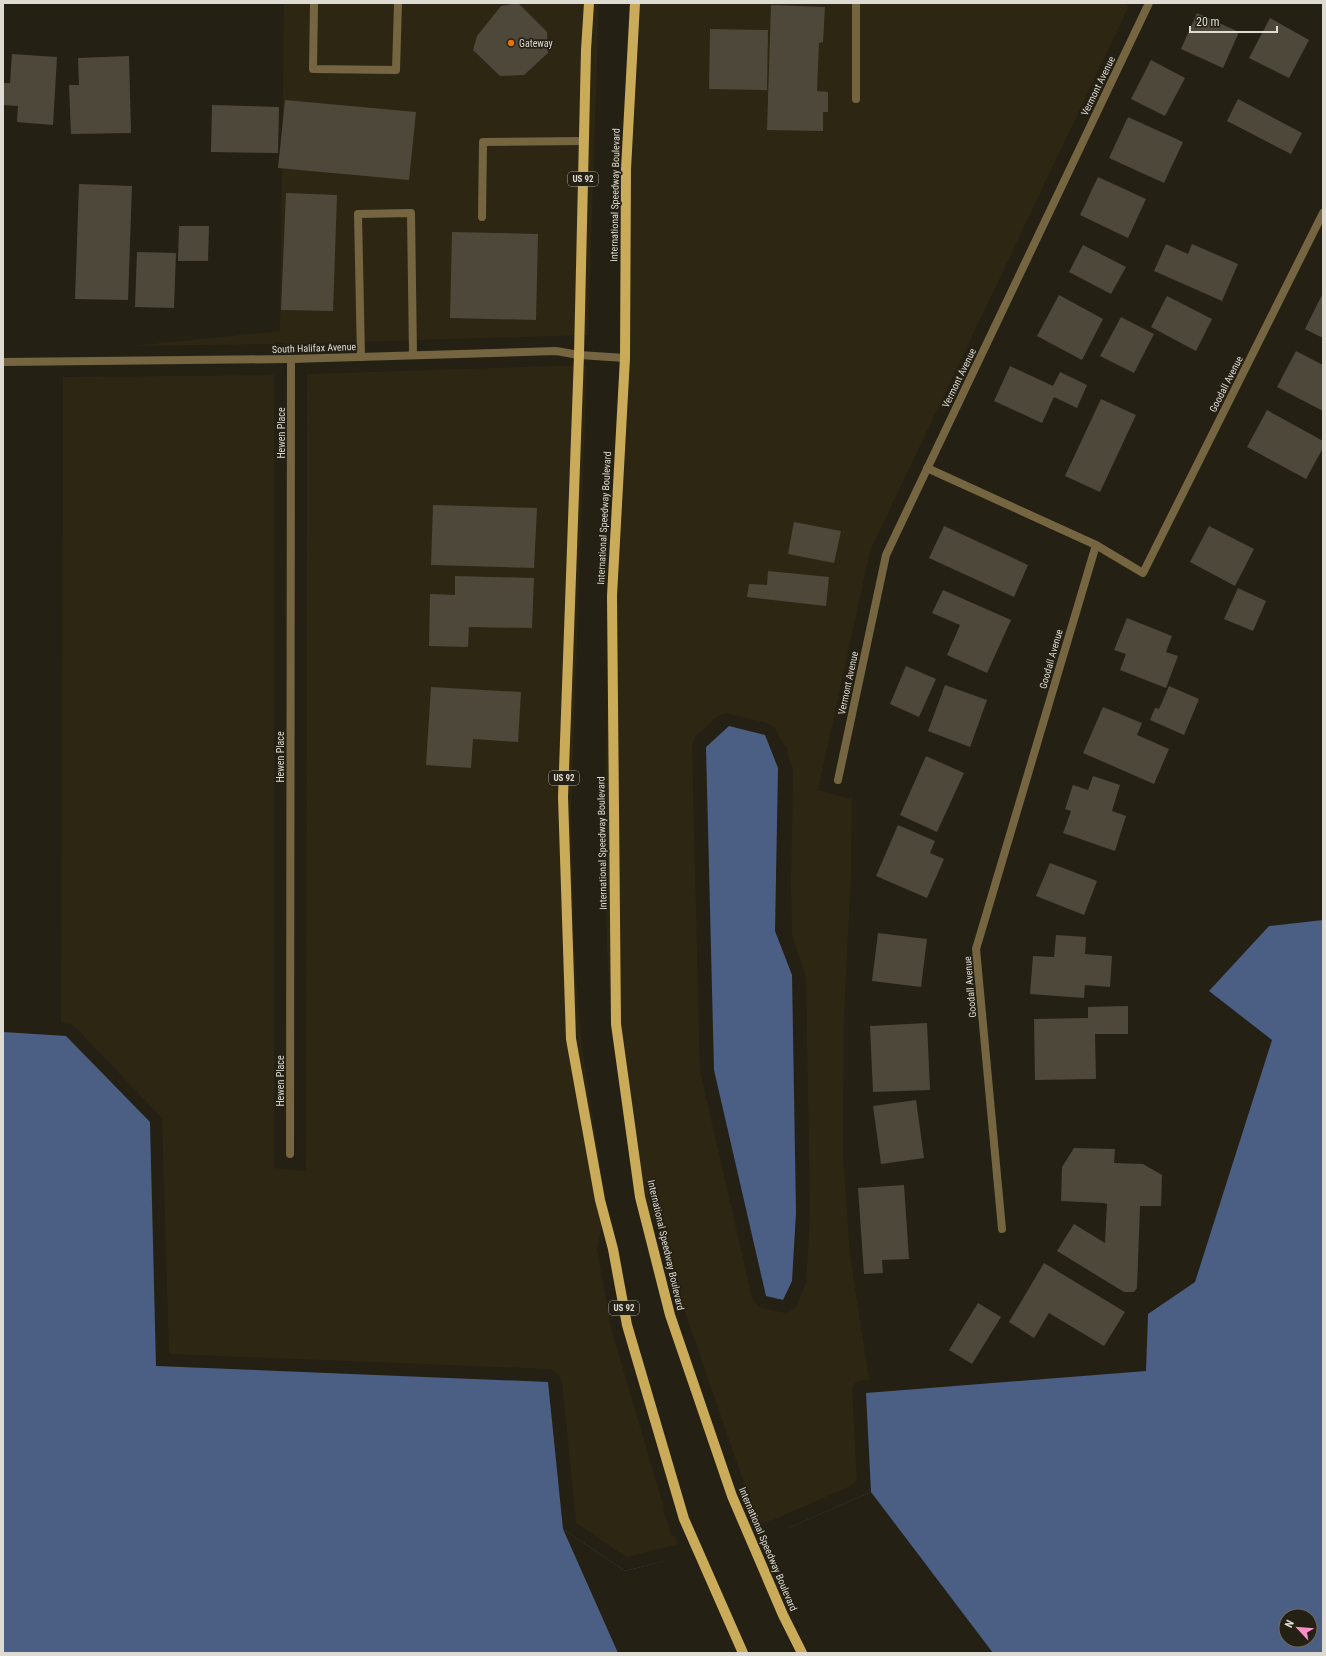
<svg xmlns="http://www.w3.org/2000/svg" width="1326" height="1656" font-family="'Roboto Condensed',sans-serif">
  <style>
    .built { fill: #2d2613; fill-rule: evenodd }
    .water { fill: #4b5e84; fill-rule: evenodd }
    .pier { fill: #252014 }
    .building { fill: #4d483a }
    .lines { fill: none; stroke-linecap: round; stroke-linejoin: round }
    .service { stroke: #756641; stroke-width: 8 }
    .minor { stroke: #756641; stroke-width: 8 }
    .tertiary { stroke: #756641; stroke-width: 8 }
    .primary { stroke: #caab5a; stroke-width: 10 }
    .food-dot { fill: #e8710a; stroke: #252014; stroke-width: 1.5 }
    .labels { text-anchor: middle; dominant-baseline: central; stroke-width: 3.5; stroke-linejoin: round; paint-order: stroke }
    .shield { fill: #252014; stroke: #a6a39a; stroke-width: 1 }
    .shield-label { font-size: 9px; font-weight: bold; fill: #dedbd3 }
    .poi-label { font-size: 10px; fill: #dedbd3; stroke: #252014; text-anchor: start }
    .street-label { font-size: 10px; fill: #dedbd3; stroke: #252014 }
  </style>
  <rect width="100%" height="100%" fill="#252014"/>
  <!-- built -->
  <g class="built">
    <polygon points="284,3 599,3 588,335 290,344 275,342 274,344 132,346 280,331"/>
    <path d="M632,3H1123L1129,6L870,551L818,790L850,799L852,794L851,875L844,1014L843,1157L850,1255L869,1379L856,1382L852,1388L857,1481L848,1487L773,1520L760,1523L747,1492L685,1312L666,1235L662,1227L642,1207L614,1049L607,950L604,811ZM726,713L767,723L775,728L785,747L788,748V756L793,769L791,883L792,935L806,977L810,1213L806,1283L796,1307L789,1312L785,1313L759,1307L756,1304L752,1297L700,1071L692,746L695,737L718,716Z"/>
    <polygon points="587,365 571,809 574,948 582,1048 606,1203 605,1213 597,1249 611,1328 664,1508 663,1509 672,1536 674,1536 678,1544 626,1557 576,1523 562,1382 558,1374 551,1369 169,1354 162,1118 76,1028 70,1024 61,1023 63,377 274,375 274,1168 306,1171 307,374"/>
  </g>
  <!-- water -->
  <g class="water">
    <polygon points="729,726 765,735 778,768 775,931 792,975 796,1213 792,1281 783,1300 766,1296 714,1070 706,747"/>
    <path d="M1323,920V1653H3V1032L66,1036L150,1122L156,1366L548,1382L563,1529L625,1571L779,1532L871,1492L866,1393L1146,1371L1148,1314L1195,1282L1272,1040L1209,991L1269,926ZM1286,1616H1310V1640H1286Z"/>
  </g>
  <!-- pier -->
  <polygon class="pier" points="871,1492 993,1653 618,1653 563,1529 625,1571 664,1561 663,1559 778,1530 787,1527 788,1528"/>
  <!-- building -->
  <g class="building">
    <polygon points="518,3 547,32 548,53 524,75 500,76 473,50 477,36 501,6"/>
    <polygon points="771,5 825,7 823,42 819,43 817,91 828,92 828,112 823,112 823,131 767,130"/>
    <polygon points="1197,13 1239,32 1223,68 1181,49"/>
    <polygon points="1270,18 1309,40 1289,78 1249,58"/>
    <polygon points="710,29 768,30 767,90 709,89"/>
    <polygon points="12,54 57,57 53,125 17,122 18,106 3,105 3,83 10,83"/>
    <polygon points="129,56 131,133 71,134 69,85 79,85 78,58"/>
    <polygon points="1151,60 1185,78 1165,116 1131,99"/>
    <polygon points="1238,99 1302,133 1291,154 1227,121"/>
    <polygon points="285,100 416,112 409,180 278,168"/>
    <polygon points="212,105 279,107 278,153 211,152"/>
    <polygon points="1128,117 1183,142 1164,183 1109,158"/>
    <polygon points="1098,177 1146,199 1128,238 1080,215"/>
    <polygon points="79,184 132,186 128,300 75,299"/>
    <polygon points="286,193 337,195 333,311 281,310"/>
    <polygon points="179,226 209,226 208,261 178,261"/>
    <polygon points="452,232 538,234 536,320 450,318"/>
    <polygon points="1166,244 1188,254 1192,244 1238,264 1222,301 1154,271"/>
    <polygon points="1083,245 1126,267 1111,294 1069,272"/>
    <polygon points="137,252 176,253 174,308 135,307"/>
    <polygon points="1323,293 1323,338 1305,329"/>
    <polygon points="1059,295 1103,319 1082,360 1037,336"/>
    <polygon points="1167,296 1212,319 1196,351 1151,327"/>
    <polygon points="1121,317 1154,334 1134,373 1100,356"/>
    <polygon points="1296,351 1323,365 1323,411 1277,387"/>
    <polygon points="1010,366 1053,386 1060,372 1087,385 1077,408 1054,397 1042,423 994,401"/>
    <polygon points="1101,399 1136,415 1100,492 1065,476"/>
    <polygon points="1267,410 1323,441 1323,448 1306,479 1247,447"/>
    <polygon points="433,505 537,508 534,568 431,565"/>
    <polygon points="794,522 841,531 834,563 788,554"/>
    <polygon points="944,526 1028,565 1014,597 929,558"/>
    <polygon points="1209,526 1254,549 1235,586 1190,562"/>
    <polygon points="768,571 829,577 826,606 747,597 749,584 767,585"/>
    <polygon points="455,576 534,578 532,628 469,627 468,647 429,646 430,594 455,595"/>
    <polygon points="1238,588 1266,601 1253,631 1224,619"/>
    <polygon points="943,590 1011,620 987,673 947,655 960,625 932,613"/>
    <polygon points="1127,618 1172,636 1166,652 1178,656 1166,688 1120,670 1126,654 1114,650"/>
    <polygon points="906,666 936,679 919,717 890,704"/>
    <polygon points="945,685 987,700 970,747 928,731"/>
    <polygon points="1169,686 1199,699 1184,735 1150,720 1155,708 1159,709"/>
    <polygon points="431,687 521,692 518,742 473,739 471,768 426,765"/>
    <polygon points="1103,707 1142,723 1137,735 1169,749 1154,784 1083,753"/>
    <polygon points="926,756 964,773 937,832 900,815"/>
    <polygon points="1093,776 1120,785 1112,811 1126,816 1115,851 1063,833 1071,811 1065,809 1073,785 1088,790"/>
    <polygon points="898,825 935,841 930,853 944,859 927,898 876,876"/>
    <polygon points="1050,863 1097,881 1084,915 1036,896"/>
    <polygon points="878,933 927,939 921,987 872,981"/>
    <polygon points="1056,935 1086,937 1085,954 1112,956 1110,987 1085,985 1084,998 1030,994 1033,956 1054,957"/>
    <polygon points="1128,1006 1128,1034 1095,1034 1096,1079 1035,1080 1034,1019 1088,1018 1088,1007"/>
    <polygon points="927,1023 930,1090 873,1092 870,1026"/>
    <polygon points="916,1100 924,1158 881,1164 873,1106"/>
    <polygon points="1074,1148 1115,1149 1114,1163 1143,1164 1162,1175 1161,1206 1140,1206 1137,1288 1134,1292 1124,1292 1057,1251 1074,1224 1105,1243 1107,1204 1104,1203 1061,1201 1062,1167"/>
    <polygon points="904,1185 909,1259 882,1260 883,1273 864,1274 858,1188"/>
    <polygon points="1044,1263 1125,1312 1104,1346 1049,1313 1034,1338 1009,1322"/>
    <polygon points="978,1303 1001,1317 972,1364 949,1350"/>
  </g>
  <g class="lines">
    <!-- service -->
    <g class="service">
      <polyline points="314,3 313,69 396,70 398,3"/>
      <polyline points="856,3 856,99"/>
      <polyline points="482,217 483,142 584,141"/>
      <polyline points="361,357 358,214 411,213 413,355"/>
    </g>
    <!-- minor -->
    <g class="minor">
      <polyline points="927,468 1096,545 1143,573 1323,213"/>
      <polyline points="838,780 886,555 1149,3"/>
      <polyline points="290,1154 291,359"/>
      <polyline points="1002,1229 976,949 1096,545"/>
    </g>
    <!-- tertiary -->
    <polyline class="tertiary" points="3,362 291,359 556,351 579,355 625,358"/>
    <!-- primary -->
    <g class="primary">
      <polyline points="589,3 586,50 579,355 563,797 571,1039 600,1200 613,1249 627,1325 684,1519 743,1653"/>
      <polyline points="635,3 626,169 625,358 612,596 616,1024 640,1197 670,1315 732,1496 783,1615 802,1653"/>
    </g>
  </g>
  <!-- markers -->
  <circle class="food-dot" cx="511" cy="43" r="4"/>
  <g class="labels">
    <!-- shield labels -->
    <g class="shield">
      <rect x="568" y="172" width="30" height="14" rx="3"/>
      <rect x="549" y="771" width="30" height="14" rx="3"/>
      <rect x="609" y="1301" width="30" height="14" rx="3"/>
    </g>
    <g class="shield-label">
      <text x="583" y="179">US 92</text>
      <text x="564" y="778">US 92</text>
      <text x="624" y="1308">US 92</text>
    </g>
    <!-- poi labels -->
    <g class="poi-label">
      <text x="519" y="43">Gateway</text>
    </g>
    <!-- street labels -->
    <g class="street-label">
      <text transform="translate(1098 86) rotate(-64)">Vermont Avenue</text>
      <text transform="translate(615 195) rotate(-89)">International Speedway Boulevard</text>
      <text transform="translate(314 348) rotate(-2)">South Halifax Avenue</text>
      <text transform="translate(959 378) rotate(-64)">Vermont Avenue</text>
      <text transform="translate(1226 384) rotate(-63)">Goodall Avenue</text>
      <text transform="translate(281 433) rotate(-90)">Hewen Place</text>
      <text transform="translate(604 518) rotate(-87)">International Speedway Boulevard</text>
      <text transform="translate(1051 659) rotate(-74)">Goodall Avenue</text>
      <text transform="translate(848 683) rotate(-78)">Vermont Avenue</text>
      <text transform="translate(280 757) rotate(-90)">Hewen Place</text>
      <text transform="translate(602 843) rotate(-91)">International Speedway Boulevard</text>
      <text transform="translate(970 987) rotate(-95)">Goodall Avenue</text>
      <text transform="translate(280 1081) rotate(-90)">Hewen Place</text>
      <text transform="translate(666 1245) rotate(77)">International Speedway Boulevard</text>
      <text transform="translate(768 1549) rotate(67)">International Speedway Boulevard</text>
    </g>
  </g>
  <!-- border -->
  <rect width="1326" height="1656" fill="none" stroke="#dedbd3" stroke-width="8"/>
  <!-- north arrow -->
  <g transform="translate(1298 1628) rotate(296)"><circle r="19" fill="#252014" stroke="#6f6b60"/>
  <path d="M0-3L7 15L0 10L-7 15Z" fill="#fa8fc8"/>
  <text y="-6" font-size="11" font-weight="bold" text-anchor="middle" fill="#dedbd3">N</text>
  </g>
  <!-- scale -->
  <path d="M1190 26v6h87v-6" fill="none" stroke="#dedbd3" stroke-width="2"/>
  <text x="1196" y="26" font-size="12" fill="#dedbd3" stroke="#252014" stroke-width="3" paint-order="stroke">20 m</text>
</svg>
